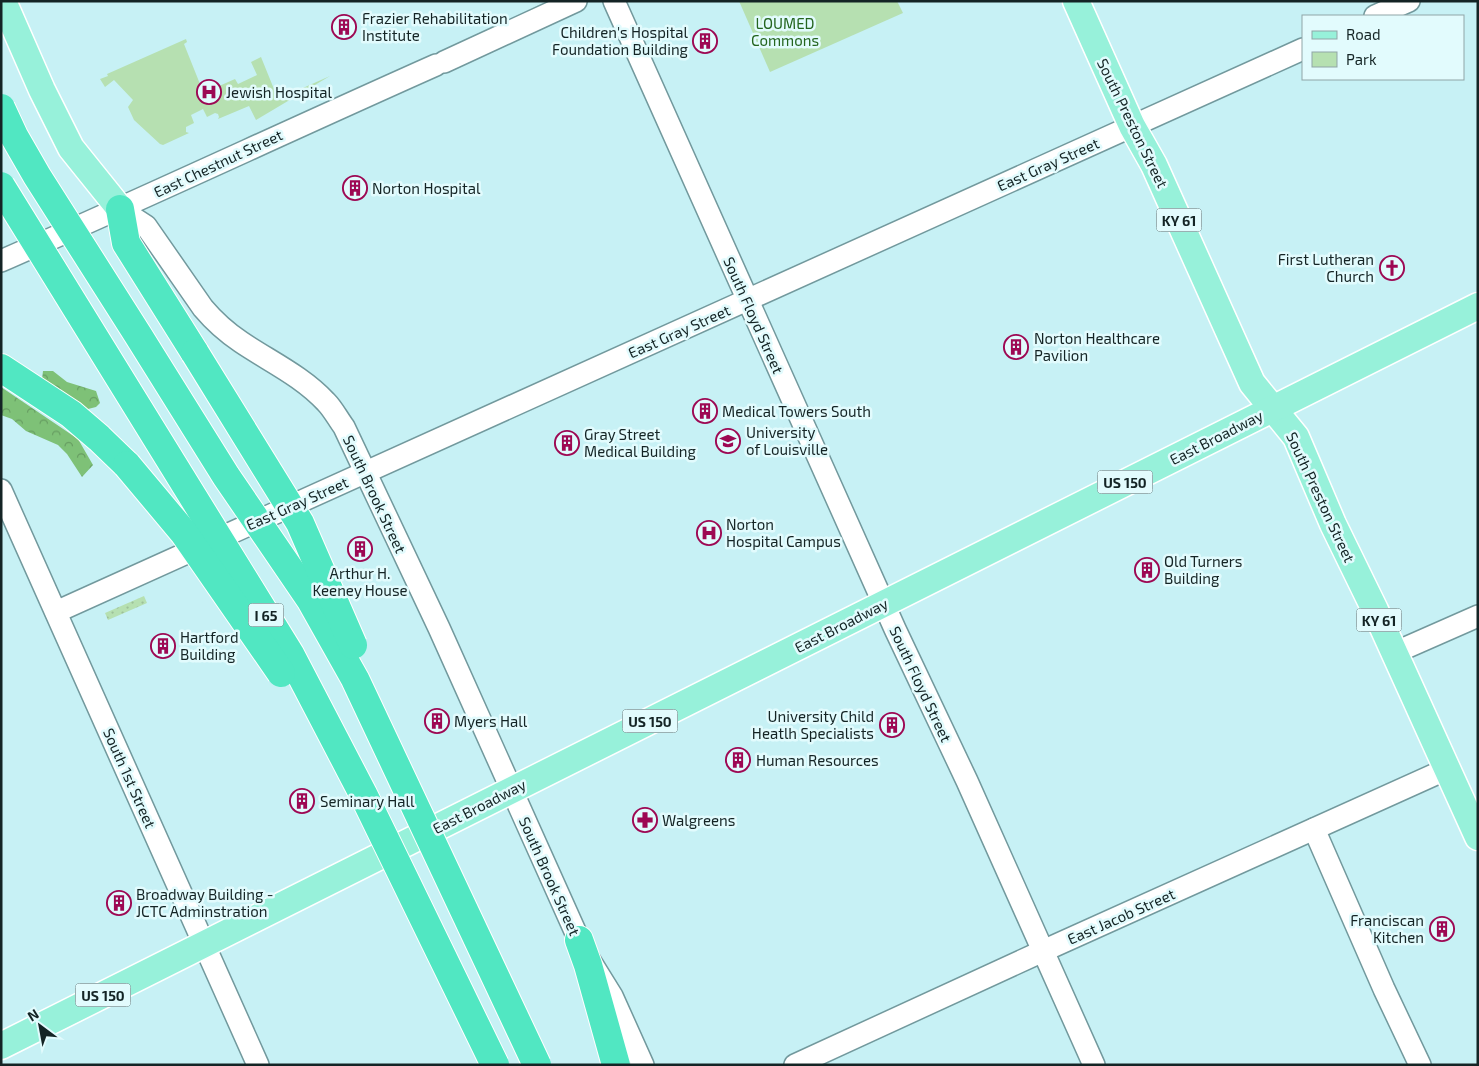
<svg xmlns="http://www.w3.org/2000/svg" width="1479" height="1066" font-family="'Exo 2',sans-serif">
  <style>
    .grass { fill: url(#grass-dots) }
    .forest { fill: url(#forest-crowns) }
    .green { fill: #b6e0b1 }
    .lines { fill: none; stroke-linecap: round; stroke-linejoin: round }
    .minor-casing { stroke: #72999d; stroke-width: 24 }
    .major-casing { stroke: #fff; stroke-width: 29 }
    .highway-casing { stroke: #fff; stroke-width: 30 }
    .minor { stroke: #fff; stroke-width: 21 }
    .major { stroke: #97f1da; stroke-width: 26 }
    .highway { stroke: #51e7c2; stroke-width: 28 }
    .highway-bridge-casing { stroke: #fff; stroke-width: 30; stroke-linecap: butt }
    .highway-bridge { stroke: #51e7c2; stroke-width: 28 }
    .labels { text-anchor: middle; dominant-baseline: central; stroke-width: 5; stroke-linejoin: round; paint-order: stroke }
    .shield { fill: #e2fbfd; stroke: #526466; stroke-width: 1 }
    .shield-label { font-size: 14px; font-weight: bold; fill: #142425 }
    .poi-label { font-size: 15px; fill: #142425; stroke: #e2fbfd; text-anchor: start }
    .park-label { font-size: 15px; fill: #24651e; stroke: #e2fbfd }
    .street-label { font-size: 15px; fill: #142425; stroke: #e2fbfd }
  </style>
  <defs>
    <pattern id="grass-dots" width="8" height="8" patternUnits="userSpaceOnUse" patternTransform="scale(1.25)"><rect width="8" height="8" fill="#b6e0b1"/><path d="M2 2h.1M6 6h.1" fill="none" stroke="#9cc098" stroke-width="1.8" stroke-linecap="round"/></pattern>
    <pattern id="forest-crowns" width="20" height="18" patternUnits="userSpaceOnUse" patternTransform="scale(1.25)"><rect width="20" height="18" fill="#7ec177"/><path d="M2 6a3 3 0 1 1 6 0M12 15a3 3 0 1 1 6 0" fill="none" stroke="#669d61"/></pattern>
  </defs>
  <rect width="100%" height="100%" fill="#c7f1f5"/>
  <!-- grass -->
  <polygon class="grass" points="144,596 147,603 108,620 105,613"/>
  <!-- forest -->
  <g class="forest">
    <polygon points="43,371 53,371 67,382 96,391 100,403 96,407 84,410 41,388"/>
    <polygon points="1,387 78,439 93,465 82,477 67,454 58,445 26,431 12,419 1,415"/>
  </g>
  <!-- green -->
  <g class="green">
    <polygon points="739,1 897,1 903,13 770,72"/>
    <polygon points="186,39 187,42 184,44 200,84 205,82 210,90 235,79 238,84 257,75 251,62 261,57 278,99 330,76 256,120 249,106 218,119 219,117 218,114 215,113 207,117 203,109 191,115 194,123 186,127 186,132 189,133 163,145 160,144 134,120 128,107 133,100 114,80 105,87 100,79 108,76 107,74"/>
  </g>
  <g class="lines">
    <defs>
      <g id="minor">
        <polyline points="614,1 895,629 967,781 1094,1065"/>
        <polyline points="1375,16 1409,1"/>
        <polyline points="444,62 576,1"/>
        <path d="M120,209L146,226L203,308C214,321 226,332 241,342C269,361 302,376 326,402C333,409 338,419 344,427L439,628L579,940L589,959L612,996L643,1065"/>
        <path d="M1,261C147,197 290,130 436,65"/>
        <polyline points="1,490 258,1065"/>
        <polyline points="56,612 1303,49"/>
        <polyline points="1394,653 1478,616"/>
        <polyline points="1314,829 1384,989 1420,1065"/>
        <polyline points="795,1065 1043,951 1447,769"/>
      </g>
      <g id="major">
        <polyline points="3,1 42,90 71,148 120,209"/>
        <polyline points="1076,1 1132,126 1154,165 1252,383 1296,437 1333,524 1375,610 1478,837"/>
        <polyline points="1,1046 1478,306"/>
      </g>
      <g id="highway">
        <polyline points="120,209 126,243 195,353"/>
        <polyline points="1,368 71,414 99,438 127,465"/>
        <polyline points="579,940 588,965 616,1065"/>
      </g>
    </defs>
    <!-- minor casing -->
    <use href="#minor" class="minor-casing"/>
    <!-- major casing -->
    <use href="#major" class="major-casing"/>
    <!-- highway casing -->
    <use href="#highway" class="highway-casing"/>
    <!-- minor -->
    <use href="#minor" class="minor"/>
    <!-- major -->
    <use href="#major" class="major"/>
    <!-- highway -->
    <use href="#highway" class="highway"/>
    <defs>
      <g id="highway-bridge">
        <polyline points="1,108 14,136 37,176 138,335 226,476 310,599 355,679 537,1065"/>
        <polyline points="1,186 290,654 363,794 495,1065"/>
        <polyline points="195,353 300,523 353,645"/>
        <polyline points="127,465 184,533 281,673"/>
      </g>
    </defs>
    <!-- highway-bridge casing -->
    <use href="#highway-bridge" class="highway-bridge-casing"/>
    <!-- highway-bridge -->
    <use href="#highway-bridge" class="highway-bridge"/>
  </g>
  <!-- icons -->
  <defs>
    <symbol id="building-ring" viewBox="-11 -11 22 22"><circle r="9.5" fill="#e2fbfd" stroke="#9d0853" stroke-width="1.5"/><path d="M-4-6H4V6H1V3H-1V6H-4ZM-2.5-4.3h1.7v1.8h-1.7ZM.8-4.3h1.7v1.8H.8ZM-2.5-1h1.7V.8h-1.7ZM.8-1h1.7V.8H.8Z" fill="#9d0853"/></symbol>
    <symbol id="hospital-ring" viewBox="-11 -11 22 22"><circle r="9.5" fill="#e2fbfd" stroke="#9d0853" stroke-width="1.5"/><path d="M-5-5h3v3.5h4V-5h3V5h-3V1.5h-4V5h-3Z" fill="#9d0853"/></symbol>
    <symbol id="church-ring" viewBox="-11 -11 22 22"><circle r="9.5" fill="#e2fbfd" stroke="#9d0853" stroke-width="1.5"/><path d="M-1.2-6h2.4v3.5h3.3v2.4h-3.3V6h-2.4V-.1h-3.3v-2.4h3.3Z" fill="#9d0853"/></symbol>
    <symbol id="university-ring" viewBox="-11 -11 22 22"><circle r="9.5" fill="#e2fbfd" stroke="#9d0853" stroke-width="1.5"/><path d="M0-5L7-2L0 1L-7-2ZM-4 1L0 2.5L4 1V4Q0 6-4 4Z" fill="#9d0853"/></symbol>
    <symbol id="pharmacy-ring" viewBox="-11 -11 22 22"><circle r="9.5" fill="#e2fbfd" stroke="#9d0853" stroke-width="1.5"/><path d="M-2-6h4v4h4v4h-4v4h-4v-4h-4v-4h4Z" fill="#9d0853"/></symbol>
  </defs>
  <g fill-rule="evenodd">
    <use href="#building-ring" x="330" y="13" width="28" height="28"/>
    <use href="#building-ring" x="691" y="27" width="28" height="28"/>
    <use href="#hospital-ring" x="195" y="78" width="28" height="28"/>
    <use href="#building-ring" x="341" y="174" width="28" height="28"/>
    <use href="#church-ring" x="1378" y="254" width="28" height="28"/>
    <use href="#building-ring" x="1002" y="333" width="28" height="28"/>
    <use href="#building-ring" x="691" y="397" width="28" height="28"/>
    <use href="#university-ring" x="714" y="427" width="28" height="28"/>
    <use href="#building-ring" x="553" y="429" width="28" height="28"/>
    <use href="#hospital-ring" x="695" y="519" width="28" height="28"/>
    <use href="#building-ring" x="346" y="535" width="28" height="28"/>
    <use href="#building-ring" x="1133" y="556" width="28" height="28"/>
    <use href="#building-ring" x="149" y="632" width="28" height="28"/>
    <use href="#building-ring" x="423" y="707" width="28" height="28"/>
    <use href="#building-ring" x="878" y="711" width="28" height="28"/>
    <use href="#building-ring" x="724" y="746" width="28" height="28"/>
    <use href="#building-ring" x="288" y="787" width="28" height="28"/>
    <use href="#pharmacy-ring" x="631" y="806" width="28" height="28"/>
    <use href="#building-ring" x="105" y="889" width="28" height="28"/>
    <use href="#building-ring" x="1428" y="915" width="28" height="28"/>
  </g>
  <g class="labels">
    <!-- shield labels -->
    <g class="shield">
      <rect x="1156.5" y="208.5" width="45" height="23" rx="4"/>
      <rect x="1097.5" y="470.5" width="55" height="23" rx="4"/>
      <rect x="248.5" y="603.5" width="35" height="23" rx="4"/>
      <rect x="1356.5" y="608.5" width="45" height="23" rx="4"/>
      <rect x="622.5" y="709.5" width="55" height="23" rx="4"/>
      <rect x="75.5" y="983.5" width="55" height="23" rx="4"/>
    </g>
    <g class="shield-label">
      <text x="1179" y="220">KY 61</text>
      <text x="1125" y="482">US 150</text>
      <text x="266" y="615">I 65</text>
      <text x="1379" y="620">KY 61</text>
      <text x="650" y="721">US 150</text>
      <text x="103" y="995">US 150</text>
    </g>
    <!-- poi labels -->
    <g class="poi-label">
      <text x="362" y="18">Frazier Rehabilitation<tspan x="362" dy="17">Institute</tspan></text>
      <text x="688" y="32" text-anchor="end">Children's Hospital<tspan x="688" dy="17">Foundation Building</tspan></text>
      <text x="226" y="92">Jewish Hospital</text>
      <text x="372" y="188">Norton Hospital</text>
      <text x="1374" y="259" text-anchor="end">First Lutheran<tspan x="1374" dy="17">Church</tspan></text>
      <text x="1034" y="338">Norton Healthcare<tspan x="1034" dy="17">Pavilion</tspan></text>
      <text x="722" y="411">Medical Towers South</text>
      <text x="746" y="432">University<tspan x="746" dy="17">of Louisville</tspan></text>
      <text x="584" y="434">Gray Street<tspan x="584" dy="17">Medical Building</tspan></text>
      <text x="726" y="524">Norton<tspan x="726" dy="17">Hospital Campus</tspan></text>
      <text x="1164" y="561">Old Turners<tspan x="1164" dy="17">Building</tspan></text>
      <text x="360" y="573" text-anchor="middle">Arthur H.<tspan x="360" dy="17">Keeney House</tspan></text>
      <text x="180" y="637">Hartford<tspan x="180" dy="17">Building</tspan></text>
      <text x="874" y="716" text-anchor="end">University Child<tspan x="874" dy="17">Heatlh Specialists</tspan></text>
      <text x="454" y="721">Myers Hall</text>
      <text x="756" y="760">Human Resources</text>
      <text x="320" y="801">Seminary Hall</text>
      <text x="662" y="820">Walgreens</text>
      <text x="136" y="894">Broadway Building -<tspan x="136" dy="17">JCTC Adminstration</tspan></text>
      <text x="1424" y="920" text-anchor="end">Franciscan<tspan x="1424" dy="17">Kitchen</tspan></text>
    </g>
    <!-- park labels -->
    <g class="park-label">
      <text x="785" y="23">LOUMED<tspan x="785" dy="17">Commons</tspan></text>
    </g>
    <!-- street labels -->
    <g class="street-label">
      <text transform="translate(1133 123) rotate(64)">South Preston Street</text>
      <text transform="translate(218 163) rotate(-25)">East Chestnut Street</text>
      <text transform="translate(1048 164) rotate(-24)">East Gray Street</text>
      <text transform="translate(754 315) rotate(66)">South Floyd Street</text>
      <text transform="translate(679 331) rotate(-24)">East Gray Street</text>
      <text transform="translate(1216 437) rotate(-27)">East Broadway</text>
      <text transform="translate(375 494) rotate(65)">South Brook Street</text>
      <text transform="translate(1321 497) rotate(65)">South Preston Street</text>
      <text transform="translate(297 503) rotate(-24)">East Gray Street</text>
      <text transform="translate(841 625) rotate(-27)">East Broadway</text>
      <text transform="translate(921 684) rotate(65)">South Floyd Street</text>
      <text transform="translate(130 778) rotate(66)">South 1st Street</text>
      <text transform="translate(479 806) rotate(-27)">East Broadway</text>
      <text transform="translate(550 876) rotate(66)">South Brook Street</text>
      <text transform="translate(1121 916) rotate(-24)">East Jacob Street</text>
    </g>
  </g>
  <!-- border -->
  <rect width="1479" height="1066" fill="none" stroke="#142425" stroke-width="5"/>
  <!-- legend -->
  <rect x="1302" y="15" width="162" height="65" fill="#e2fbfd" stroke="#90a5a7"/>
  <rect x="1312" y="31" width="25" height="8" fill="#97f1da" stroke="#90a5a7"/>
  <text x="1346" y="40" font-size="15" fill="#142425">Road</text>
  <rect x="1312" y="52" width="25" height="15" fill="#b6e0b1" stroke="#90a5a7"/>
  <text x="1346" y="65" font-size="15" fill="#142425">Park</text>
  <!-- north arrow -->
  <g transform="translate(40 1026) rotate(328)" stroke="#e2fbfd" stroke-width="4" paint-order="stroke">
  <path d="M0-4L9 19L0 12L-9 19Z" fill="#142425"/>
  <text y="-8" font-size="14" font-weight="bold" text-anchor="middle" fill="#142425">N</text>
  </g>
</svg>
